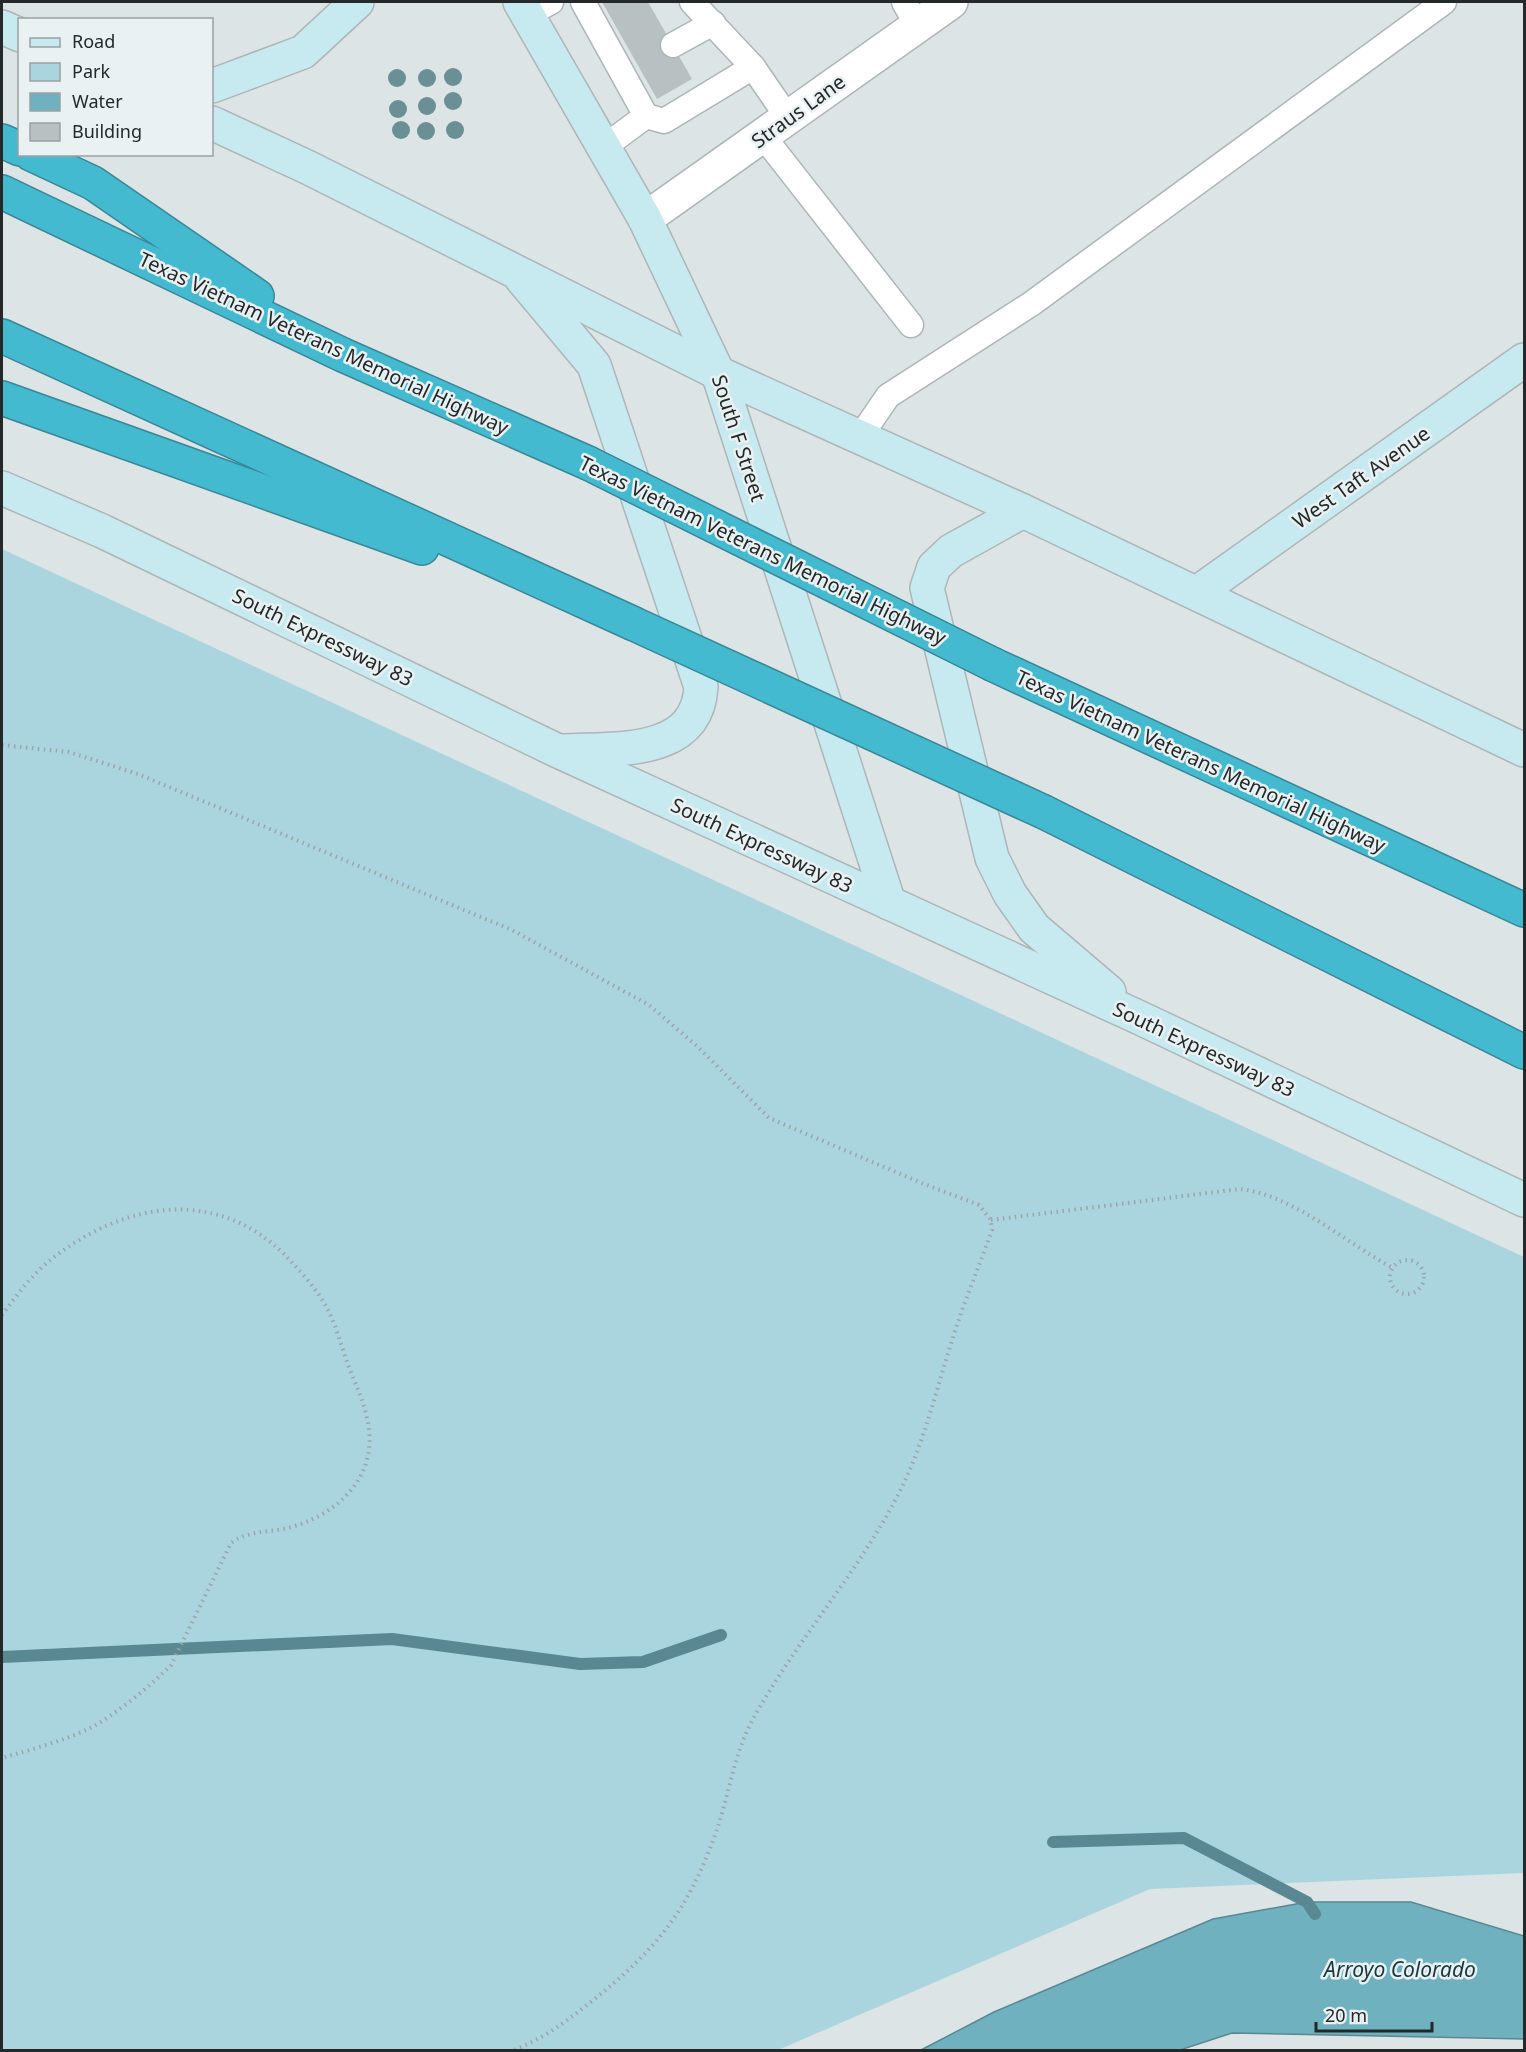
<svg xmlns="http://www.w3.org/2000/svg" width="1526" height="2052" font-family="'Noto Sans',sans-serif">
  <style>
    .green { fill: #aad5de }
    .water { fill: #6fb1bf; stroke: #598892; stroke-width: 1.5 }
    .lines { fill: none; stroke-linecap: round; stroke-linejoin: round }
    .stream { stroke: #598892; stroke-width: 12 }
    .building { fill: #b9c0c2 }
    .lane-casing { stroke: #aeb5b7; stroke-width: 27 }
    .street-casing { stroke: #aeb5b7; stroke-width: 36 }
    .secondary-casing { stroke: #aeb5b7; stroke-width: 36 }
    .highway-casing { stroke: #398796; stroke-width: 36 }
    .path { stroke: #9ea4a5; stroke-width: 4; stroke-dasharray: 1.5 4.5; stroke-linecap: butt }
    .lane { stroke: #fff; stroke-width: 24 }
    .street { stroke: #fff; stroke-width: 33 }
    .secondary { stroke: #c7eaf1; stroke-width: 33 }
    .highway { stroke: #44bad0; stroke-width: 33 }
    .highway-bridge-casing { stroke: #398796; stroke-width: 36; stroke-linecap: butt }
    .highway-bridge { stroke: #44bad0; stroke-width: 33 }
    .tree { fill: #6a8f95 }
    .labels { text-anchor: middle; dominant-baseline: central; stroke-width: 5; stroke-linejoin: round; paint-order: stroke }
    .street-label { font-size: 20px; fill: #252829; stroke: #e9f1f2 }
    .water-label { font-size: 21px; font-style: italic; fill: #18393f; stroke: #e9f1f2 }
  </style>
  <rect width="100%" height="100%" fill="#dce4e5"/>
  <!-- green -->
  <polygon class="green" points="2,549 1524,1257 1524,1873 1150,1889 778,2050 2,2050"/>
  <!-- water -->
  <polygon class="water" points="1307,1902 1411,1902 1524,1936 1524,2039 1232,2033 1180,2050 921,2050 994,2012 1213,1919"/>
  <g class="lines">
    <!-- stream -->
    <g class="stream">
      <polyline points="2,1657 392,1639 580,1664 643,1662 721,1635"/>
      <polyline points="1053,1842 1184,1838 1307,1902 1315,1914"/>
    </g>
  </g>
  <!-- building -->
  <polygon class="building" points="602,2 648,2 692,79 657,99"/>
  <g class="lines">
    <defs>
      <g id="lane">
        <polyline points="583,2 646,116 604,147"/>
        <polyline points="692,2 753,67 788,118"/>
        <polyline points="904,2 917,25"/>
        <polyline points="527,15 551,2"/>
        <polyline points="673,45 713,23"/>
        <polyline points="646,116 664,121 753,67"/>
        <polyline points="763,136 911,325"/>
        <polyline points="860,437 888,396 1031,304 1444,2"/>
      </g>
      <polyline id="street" points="645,219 951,2"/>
      <g id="secondary">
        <polyline points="520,2 645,219 718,373 889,903"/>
        <polyline points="2,27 20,35"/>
        <polyline points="212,86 303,52 357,2"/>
        <polyline points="212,123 307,167 718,373 1023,511 1524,750"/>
        <path d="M522,279L594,365L701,687C697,757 614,748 563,751"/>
        <polyline points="2,488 102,531 558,751 1138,1017 1524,1200"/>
        <polyline points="1023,511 951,551 934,567 927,588 992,858 1010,894 1034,928 1109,992"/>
        <polyline points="1197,593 1524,360"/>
      </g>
      <g id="highway">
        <polyline points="2,141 20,149"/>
        <polyline points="31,154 93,183 257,296"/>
        <polyline points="2,192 343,355 588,463"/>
        <polyline points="2,336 632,623"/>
        <polyline points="2,398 422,548"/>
        <polyline points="994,665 1524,910"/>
        <polyline points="1044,812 1524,1052"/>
      </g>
    </defs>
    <!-- lane casing -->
    <use href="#lane" class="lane-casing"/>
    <!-- street casing -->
    <use href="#street" class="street-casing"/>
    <!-- secondary casing -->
    <use href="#secondary" class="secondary-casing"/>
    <!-- highway casing -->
    <use href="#highway" class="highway-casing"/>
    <!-- path -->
    <g class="path">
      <path d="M2,745L69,752L138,774L512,930L649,1005L698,1047L769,1118L924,1184L979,1205L991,1220L992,1230C980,1264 966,1297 955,1331C937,1386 925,1442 899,1493C858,1573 796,1641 753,1719C733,1756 729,1796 715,1835C688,1911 654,1952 592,2001C567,2021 543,2039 514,2050"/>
      <path d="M991,1220L1240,1189C1293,1195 1346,1243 1393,1268"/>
      <circle cx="1407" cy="1277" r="17"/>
      <path d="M2,1315C17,1295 33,1273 53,1258C126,1201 217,1187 286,1256C300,1271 316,1288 326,1306C336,1324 341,1346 348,1365C363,1402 381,1438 360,1477C346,1503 315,1522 287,1528C267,1533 249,1530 231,1543L171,1665C153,1684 117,1713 94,1726C65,1741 32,1749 2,1758"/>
    </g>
    <!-- lane -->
    <use href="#lane" class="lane"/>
    <!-- street -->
    <use href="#street" class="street"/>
    <!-- secondary -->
    <use href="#secondary" class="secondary"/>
    <!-- highway -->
    <use href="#highway" class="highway"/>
    <defs>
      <g id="highway-bridge">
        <polyline points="588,463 994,665"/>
        <polyline points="632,623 1044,812"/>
      </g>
    </defs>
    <!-- highway-bridge casing -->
    <use href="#highway-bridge" class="highway-bridge-casing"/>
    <!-- highway-bridge -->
    <use href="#highway-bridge" class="highway-bridge"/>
  </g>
  <!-- trees -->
  <g class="tree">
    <circle cx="453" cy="77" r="9"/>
    <circle cx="397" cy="78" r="9"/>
    <circle cx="427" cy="78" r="9"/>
    <circle cx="453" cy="101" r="9"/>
    <circle cx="427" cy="106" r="9"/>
    <circle cx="398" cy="109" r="9"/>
    <circle cx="401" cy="130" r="9"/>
    <circle cx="455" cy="130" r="9"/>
    <circle cx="426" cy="131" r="9"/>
  </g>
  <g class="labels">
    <!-- street labels -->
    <g class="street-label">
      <text transform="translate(798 111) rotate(-36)">Straus Lane</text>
      <text transform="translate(324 343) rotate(25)">Texas Vietnam Veterans Memorial Highway</text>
      <text transform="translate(739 438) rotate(72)">South F Street</text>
      <text transform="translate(1361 477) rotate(-35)">West Taft Avenue</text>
      <text transform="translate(763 550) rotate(26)">Texas Vietnam Veterans Memorial Highway</text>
      <text transform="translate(323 637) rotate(26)">South Expressway 83</text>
      <text transform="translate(1201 761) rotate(25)">Texas Vietnam Veterans Memorial Highway</text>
      <text transform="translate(762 845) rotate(25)">South Expressway 83</text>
      <text transform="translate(1204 1049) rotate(25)">South Expressway 83</text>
    </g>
    <!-- water labels -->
    <g class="water-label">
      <text x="1400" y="1969">Arroyo Colorado</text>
    </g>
  </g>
  <!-- border -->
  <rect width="1526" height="2052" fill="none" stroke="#252829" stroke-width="6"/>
  <!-- legend -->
  <rect x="18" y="18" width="195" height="138" fill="#e9f1f2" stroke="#9ba1a2" stroke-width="1.5"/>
  <rect x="30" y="38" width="30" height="9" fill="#c7eaf1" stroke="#9ba1a2" stroke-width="1.5"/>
  <text x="72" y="48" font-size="18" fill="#252829">Road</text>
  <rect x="30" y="63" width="30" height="18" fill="#aad5de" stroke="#9ba1a2" stroke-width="1.5"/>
  <text x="72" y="78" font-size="18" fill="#252829">Park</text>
  <rect x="30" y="93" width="30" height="18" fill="#6fb1bf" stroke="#9ba1a2" stroke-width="1.5"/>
  <text x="72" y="108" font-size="18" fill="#252829">Water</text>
  <rect x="30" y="123" width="30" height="18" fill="#b9c0c2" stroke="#9ba1a2" stroke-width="1.5"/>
  <text x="72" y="138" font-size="18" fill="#252829">Building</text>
  <!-- scale -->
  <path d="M1316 2022v9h116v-9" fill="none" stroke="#252829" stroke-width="3"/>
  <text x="1325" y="2022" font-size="18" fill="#252829" stroke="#e9f1f2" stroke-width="4.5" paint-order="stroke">20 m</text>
</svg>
